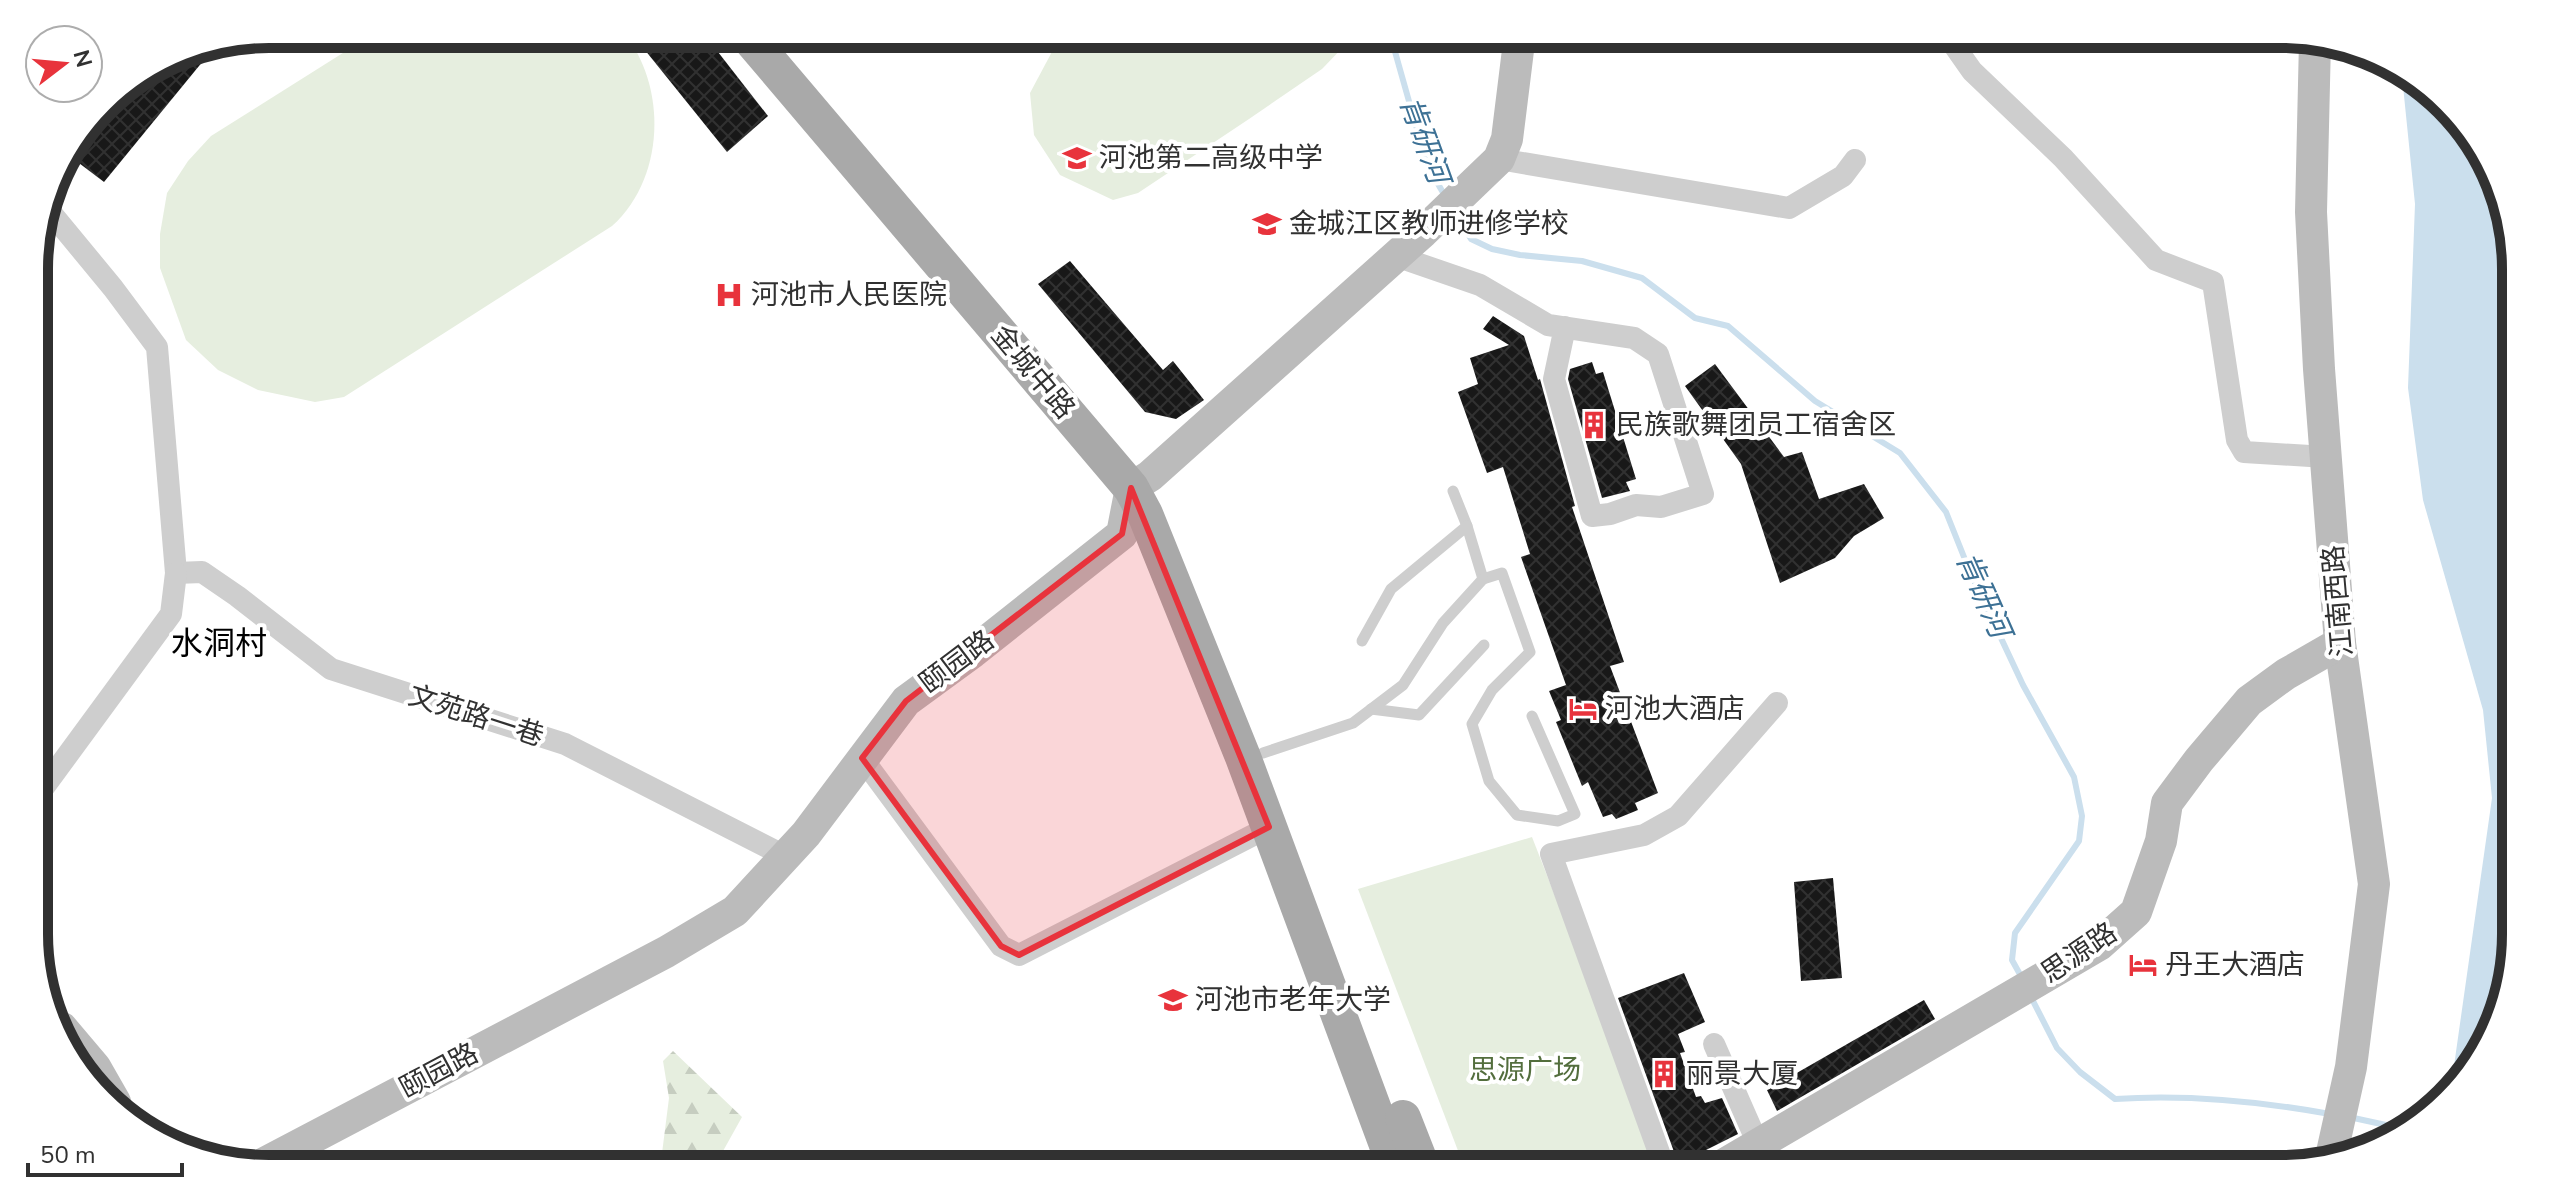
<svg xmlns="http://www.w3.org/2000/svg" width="2550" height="1203" font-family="'Nunito Sans','Noto Sans SC',sans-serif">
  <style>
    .green { fill: #e6eedf }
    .forest { fill: url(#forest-firs) }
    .water { fill: #cbdfed }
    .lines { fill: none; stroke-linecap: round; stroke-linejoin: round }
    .stream { stroke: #cbdfed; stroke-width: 6 }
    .building { fill: url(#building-cross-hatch) }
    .lane { stroke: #cecece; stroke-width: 11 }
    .street { stroke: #cecece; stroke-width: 22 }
    .secondary { stroke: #bbb; stroke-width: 32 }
    .primary { stroke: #a9a9a9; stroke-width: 36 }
    .marked { fill: #e8333c; fill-opacity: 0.2; stroke: #e8333c; stroke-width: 6; stroke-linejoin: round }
    .labels { text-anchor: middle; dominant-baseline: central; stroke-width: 8; stroke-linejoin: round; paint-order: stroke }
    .poi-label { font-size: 28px; fill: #313131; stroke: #fff; text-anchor: start }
    .street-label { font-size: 28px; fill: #313131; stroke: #fff }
    .park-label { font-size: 28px; fill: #536e3d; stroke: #fff }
    .water-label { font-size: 30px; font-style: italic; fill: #3d7195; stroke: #fff }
    .quarter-label { font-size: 32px; fill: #000; stroke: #fff }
    .rim { fill: none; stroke: #313131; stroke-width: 10 }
  </style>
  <defs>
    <pattern id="forest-firs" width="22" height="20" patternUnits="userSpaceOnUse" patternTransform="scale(2)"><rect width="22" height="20" fill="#e6eedf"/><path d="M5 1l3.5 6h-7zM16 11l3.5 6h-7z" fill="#c6cdc0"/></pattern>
    <pattern id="building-cross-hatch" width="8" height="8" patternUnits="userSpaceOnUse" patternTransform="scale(2)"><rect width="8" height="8" fill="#181818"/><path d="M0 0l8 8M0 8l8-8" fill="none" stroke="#313131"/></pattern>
  </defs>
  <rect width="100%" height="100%" fill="#fff"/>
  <!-- green -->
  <g class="green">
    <path d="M373,34H625C668,90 664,179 612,226L344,397L315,402L258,390L218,370L186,340L160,268V234L167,193L188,161L211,136Z"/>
    <polygon points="1077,34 1343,34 1348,42 1322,69 1249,119 1138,193 1113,200 1060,175 1034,135 1030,93 1054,48"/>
    <polygon points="1532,837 1661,1168 1659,1169 1465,1169 1358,889"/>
  </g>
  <!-- forest -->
  <polygon class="forest" points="673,1051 742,1117 713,1169 660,1169 669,1098 663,1061"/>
  <!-- water -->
  <polygon class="water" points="2402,76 2468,126 2514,239 2516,934 2498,1024 2452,1080 2492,798 2483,710 2423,500 2408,388 2415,204"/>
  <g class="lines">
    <!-- stream -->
    <g class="stream">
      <polyline points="1390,34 1427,165 1445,196"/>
      <polyline points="1455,213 1471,239 1492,249 1520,255 1582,261 1642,278 1695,318 1728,326 1815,401 1900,453 1946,512 1970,572 2023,685 2074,777 2082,816 2079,841 2015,933 2012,960 2022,978"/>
      <path d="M2030,995L2057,1048L2080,1072L2115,1099C2188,1094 2258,1101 2330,1114"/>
      <polyline points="2349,1117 2409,1130"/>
    </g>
  </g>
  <!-- building -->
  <g class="building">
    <polygon points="632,34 704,34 768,116 727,152"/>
    <polygon points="217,44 104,182 67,154 131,82 180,52"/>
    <polygon points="1070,261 1163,370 1173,361 1204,400 1176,419 1145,412 1038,284"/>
    <polygon points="1493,316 1524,336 1538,380 1540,379 1575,506 1572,507 1624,662 1610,666 1658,793 1635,803 1638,810 1616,819 1612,814 1603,817 1588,782 1582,786 1556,722 1561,720 1549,691 1566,685 1521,557 1530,554 1503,467 1487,473 1458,392 1478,384 1470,358 1509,345 1483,329"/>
    <polygon points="1592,362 1596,374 1603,372 1636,479 1626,482 1630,491 1602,498 1568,379 1570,369"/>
    <polygon points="1715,364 1784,457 1802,452 1819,499 1864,484 1884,518 1854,536 1835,558 1780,583 1741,464 1685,386"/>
    <polygon points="1833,878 1842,978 1801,981 1794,882"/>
    <polygon points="1684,973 1705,1022 1678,1034 1685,1052 1680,1053 1696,1097 1701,1096 1705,1103 1722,1098 1738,1134 1690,1158 1677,1160 1618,998"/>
    <polygon points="1924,1000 1935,1019 1777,1111 1767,1090"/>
  </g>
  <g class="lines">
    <!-- lane -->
    <g class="lane">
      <polyline points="1453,491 1467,526 1483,579 1502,573 1530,652 1492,690 1472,724 1489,781 1517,815 1558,821 1575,814 1532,716"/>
      <polyline points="1362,641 1391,589 1467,526"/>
      <polyline points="1371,709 1419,715 1484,645"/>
      <polyline points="1263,753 1353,723 1403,685 1443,623 1483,579"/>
    </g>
    <!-- street -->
    <g class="street">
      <polyline points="1946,34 1972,71 2063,158 2156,260 2213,282 2237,440 2244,452 2326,457"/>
      <polyline points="1499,159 1789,208 1843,176 1855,160"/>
      <polyline points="47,208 113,288 157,347 176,573 202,572 237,596 331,669 565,744 785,856"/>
      <polyline points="1396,256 1480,285 1548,325 1634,338 1658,354 1703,494 1661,507 1636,505 1610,514 1592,516 1554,379 1565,327"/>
      <polyline points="862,758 1001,946 1019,955 1269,827"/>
      <polyline points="36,798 171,614 176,573"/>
      <polyline points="1714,1044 1758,1144"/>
      <polyline points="1665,1169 1551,854 1644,835 1678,816 1777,703"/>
    </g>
    <!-- secondary -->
    <g class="secondary">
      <polyline points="2315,41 2311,212 2319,369 2340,643 2374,884 2351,1067 2331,1157"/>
      <polyline points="62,1028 95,1067 115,1102"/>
      <polyline points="257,1167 666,952 735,911 806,834 906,701 973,652 1122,534 1131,488 1150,476 1423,232 1499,159 1507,139 1520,34"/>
      <polyline points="1716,1169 2099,945 2136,912 2161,841 2167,803 2199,760 2249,701 2286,674 2340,643"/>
    </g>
    <!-- primary -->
    <g class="primary">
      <polyline points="746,34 1131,488 1145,514 1243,757 1396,1169"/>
      <polyline points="1403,1118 1423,1169"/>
    </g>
  </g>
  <!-- marked area -->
  <path class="marked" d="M1131,488L1269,827L1019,955L1001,946L862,758L906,701L1122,534Z"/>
  <!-- icons -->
  <defs>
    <symbol id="school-bare" viewBox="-9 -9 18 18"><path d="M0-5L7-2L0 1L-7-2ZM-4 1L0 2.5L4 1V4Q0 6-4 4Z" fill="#e8333c" stroke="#fff" stroke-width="2.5" paint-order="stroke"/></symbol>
    <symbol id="hospital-bare" viewBox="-9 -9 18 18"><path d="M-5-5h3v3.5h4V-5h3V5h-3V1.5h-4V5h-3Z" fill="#e8333c" stroke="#fff" stroke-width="2.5" paint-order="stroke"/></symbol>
    <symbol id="building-bare" viewBox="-9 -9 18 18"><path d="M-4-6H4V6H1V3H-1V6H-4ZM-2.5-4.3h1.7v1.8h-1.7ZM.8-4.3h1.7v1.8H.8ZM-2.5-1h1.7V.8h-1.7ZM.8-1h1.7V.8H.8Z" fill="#e8333c" stroke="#fff" stroke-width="2.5" paint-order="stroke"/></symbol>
    <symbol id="hotel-bare" viewBox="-9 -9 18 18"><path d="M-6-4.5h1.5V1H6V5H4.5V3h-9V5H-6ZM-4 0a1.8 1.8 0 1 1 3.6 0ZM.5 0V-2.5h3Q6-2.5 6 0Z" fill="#e8333c" stroke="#fff" stroke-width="2.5" paint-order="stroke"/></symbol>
    <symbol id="university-bare" viewBox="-9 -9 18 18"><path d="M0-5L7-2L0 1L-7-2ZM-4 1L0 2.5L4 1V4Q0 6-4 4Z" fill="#e8333c" stroke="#fff" stroke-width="2.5" paint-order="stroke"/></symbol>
  </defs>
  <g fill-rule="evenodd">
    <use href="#school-bare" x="1057" y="138" width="40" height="40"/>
    <use href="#school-bare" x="1247" y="204" width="40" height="40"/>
    <use href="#hospital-bare" x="709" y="275" width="40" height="40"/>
    <use href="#building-bare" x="1574" y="405" width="40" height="40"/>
    <use href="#hotel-bare" x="1563" y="689" width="40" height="40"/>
    <use href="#hotel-bare" x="2123" y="945" width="40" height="40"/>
    <use href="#university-bare" x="1153" y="980" width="40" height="40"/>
    <use href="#building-bare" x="1644" y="1054" width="40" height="40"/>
  </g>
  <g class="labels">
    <!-- poi labels -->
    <g class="poi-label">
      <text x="1099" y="158">河池第二高级中学</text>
      <text x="1289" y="224">金城江区教师进修学校</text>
      <text x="751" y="295">河池市人民医院</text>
      <text x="1616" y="425">民族歌舞团员工宿舍区</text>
      <text x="1605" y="709">河池大酒店</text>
      <text x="2165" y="965">丹王大酒店</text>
      <text x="1195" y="1000">河池市老年大学</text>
      <text x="1686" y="1074">丽景大厦</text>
    </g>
    <!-- street labels -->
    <g class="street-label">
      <text transform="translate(1033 372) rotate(50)">金城中路</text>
      <text transform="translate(2338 601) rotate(-95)">江南西路</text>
      <text transform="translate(957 662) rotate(-37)">颐园路</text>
      <text transform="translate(476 716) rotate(18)">文苑路一巷</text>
      <text transform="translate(2079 953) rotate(-34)">思源路</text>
      <text transform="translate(439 1071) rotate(-28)">颐园路</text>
    </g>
    <!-- park labels -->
    <g class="park-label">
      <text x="1525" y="1070">思源广场</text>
    </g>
    <!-- water labels -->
    <g class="water-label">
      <text transform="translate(1424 140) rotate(70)">肯研河</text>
      <text transform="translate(1983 595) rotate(66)">肯研河</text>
    </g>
    <!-- quarter labels -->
    <g class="quarter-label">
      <text x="219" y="643">水洞村</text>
    </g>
  </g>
  <!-- crop -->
  <path d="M0 0H2550V1203H0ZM269 48H2281A221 221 0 0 1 2502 269V934A221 221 0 0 1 2281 1155H269A221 221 0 0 1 48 934V269A221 221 0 0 1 269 48Z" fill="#fff" fill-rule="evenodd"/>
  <path class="rim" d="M269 48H2281A221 221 0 0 1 2502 269V934A221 221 0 0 1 2281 1155H269A221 221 0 0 1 48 934V269A221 221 0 0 1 269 48Z"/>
  <!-- north arrow -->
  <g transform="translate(64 64) rotate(74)"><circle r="38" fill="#ffffff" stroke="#adadad" stroke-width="2"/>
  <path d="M0-6L14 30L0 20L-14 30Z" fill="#e8333c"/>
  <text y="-12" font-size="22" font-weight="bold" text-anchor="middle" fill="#313131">N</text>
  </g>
  <!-- scale -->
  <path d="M28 1163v12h154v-12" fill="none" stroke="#313131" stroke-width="4"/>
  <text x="40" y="1163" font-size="24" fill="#313131" stroke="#ffffff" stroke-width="6" paint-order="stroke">50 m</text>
</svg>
